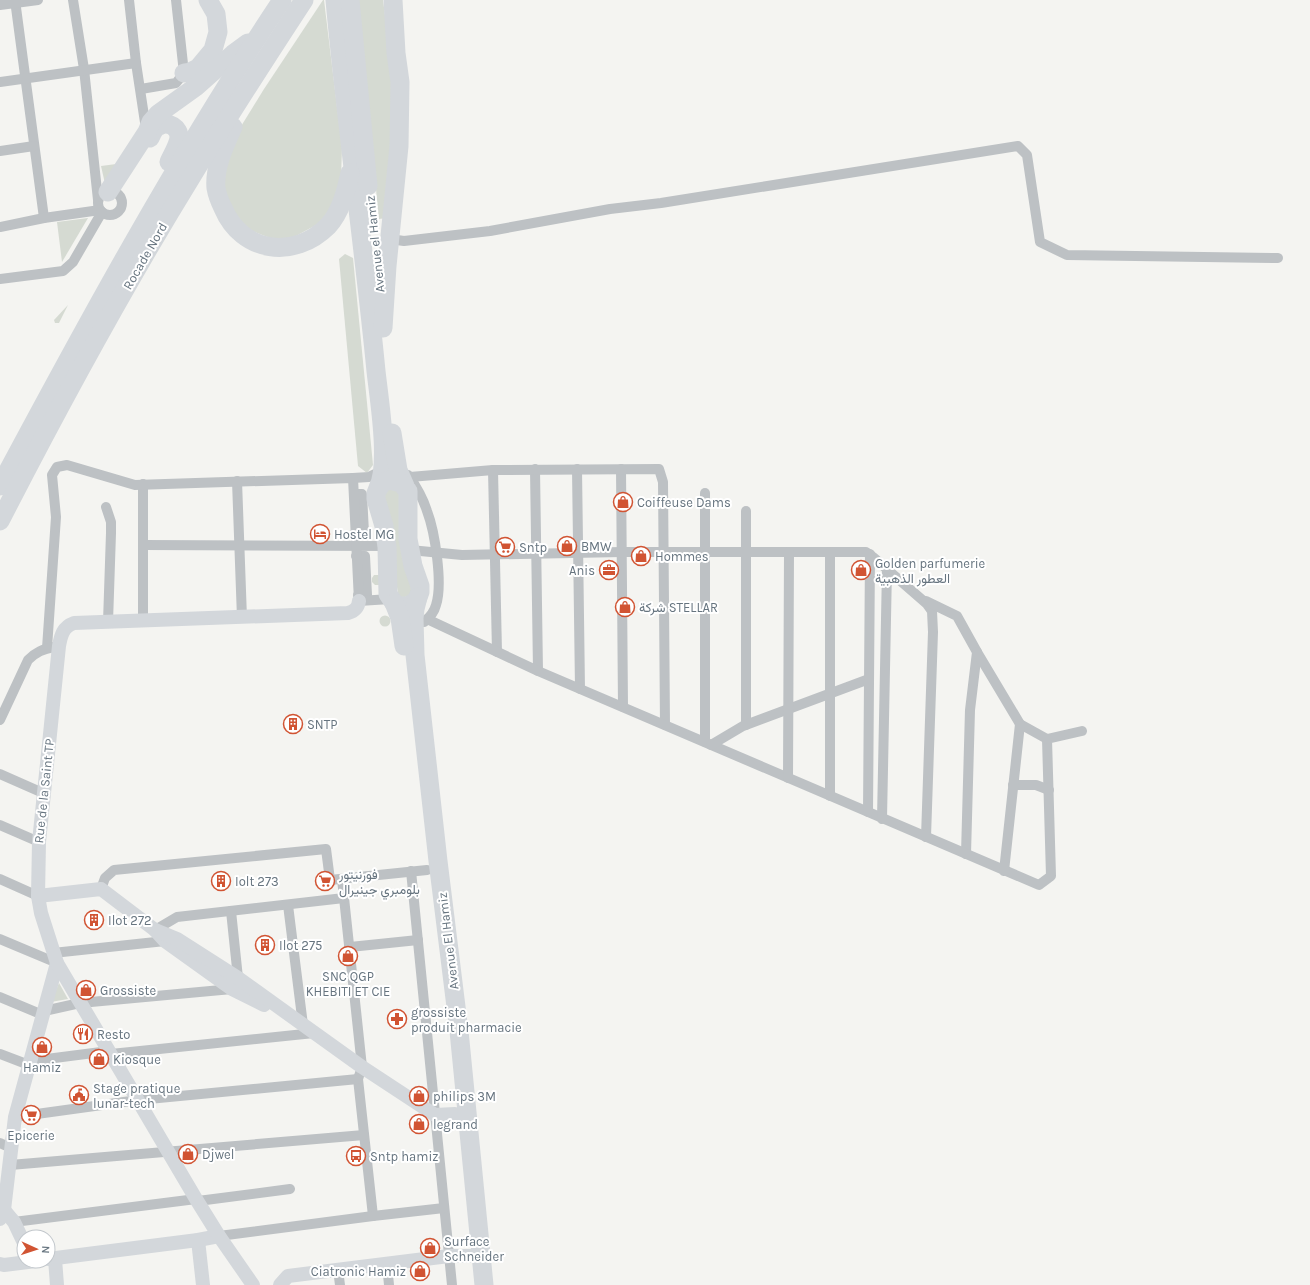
<svg xmlns="http://www.w3.org/2000/svg" width="1310" height="1285" font-family="Karla,Vazirmatn,sans-serif">
  <style>
    .green { fill: #d5dad2 }
    .lines { fill: none; stroke-linecap: round; stroke-linejoin: round }
    .street { stroke: #bdc1c4; stroke-width: 10 }
    .secondary { stroke: #d3d7db; stroke-width: 14 }
    .highway { stroke: #d3d7db; stroke-width: 19 }
    .labels { text-anchor: middle; dominant-baseline: central; stroke-width: 4; stroke-linejoin: round; paint-order: stroke }
    .street-label { font-size: 13px; fill: #66747f; stroke: #fff }
    .poi-label { font-size: 13px; fill: #66747f; stroke: #fff; text-anchor: start }
  </style>
  <rect width="100%" height="100%" fill="#f4f4f1"/>
  <!-- green -->
  <g class="green">
    <polygon points="323,0 324,0 342,148 341,177 329,218 283,243 239,226 224,189 224,165 235,136 264,89"/>
    <polygon points="357,0 383,0 394,82 387,218 379,219"/>
    <polygon points="124,163 106,188 101,166"/>
    <polygon points="88,218 62,262 57,222"/>
    <polygon points="345,254 353,258 373,465 367,473 358,466 339,259"/>
    <polygon points="68,305 59,323 55,323 54,320"/>
    <polygon points="388,487 398,488 414,594 399,599 382,498"/>
    <polygon points="374,575 379,575 379,585 375,585 372,582 372,578"/>
    <circle cx="385" cy="621" r="5.5"/>
    <polygon points="59,983 68,999 51,1002"/>
  </g>
  <g class="lines">
    <!-- street -->
    <g class="street">
      <polyline points="15,0 44,218"/>
      <polyline points="73,0 84,69 98,200"/>
      <polyline points="129,0 136,63 146,129"/>
      <polyline points="0,5 38,0"/>
      <polyline points="0,82 136,63"/>
      <polyline points="141,89 176,83 184,73 176,0"/>
      <polyline points="0,151 34,146"/>
      <circle cx="110" cy="203" r="12"/>
      <polyline points="0,227 44,218 100,210"/>
      <polyline points="390,239 404,241 490,231 610,209 661,203 1018,146 1027,155 1040,242 1067,255 1278,258"/>
      <polyline points="0,279 63,271 73,262 102,212"/>
      <polyline points="535,469 538,671"/>
      <polyline points="577,469 580,689"/>
      <polyline points="621,469 623,707"/>
      <polyline points="493,470 497,652"/>
      <path d="M408,475C416,486 423,498 427,511C435,532 443,584 436,605C434,613 429,618 424,622"/>
      <polyline points="410,477 493,470 659,469 663,482 665,725"/>
      <polyline points="353,478 369,477 383,470"/>
      <polyline points="237,481 242,618"/>
      <polyline points="354,494 362,494 364,533 355,533"/>
      <polyline points="106,507 111,522 111,533 108,622"/>
      <polyline points="746,511 746,725"/>
      <polyline points="144,545 387,546"/>
      <polyline points="410,550 462,555 622,552 866,552 873,557 927,604 932,611 933,632 926,837"/>
      <polyline points="356,556 365,556 367,595 358,595"/>
      <polyline points="926,601 957,616 977,652 970,710 966,854"/>
      <polyline points="427,619 538,671 1039,885 1051,876 1047,739 1082,731"/>
      <polyline points="143,621 143,484"/>
      <polyline points="47,648 56,517 52,475 57,467 67,465 135,485 353,478 359,601 390,599"/>
      <polyline points="977,652 1020,724 1047,739"/>
      <path d="M0,720L28,660C36,652 43,649 54,647"/>
      <polyline points="705,742 705,493"/>
      <polyline points="711,745 743,726 869,679"/>
      <polyline points="0,774 43,793"/>
      <polyline points="788,778 789,552"/>
      <polyline points="1013,785 1036,785 1049,790"/>
      <polyline points="830,796 830,552"/>
      <polyline points="868,812 870,554"/>
      <polyline points="882,819 887,569"/>
      <polyline points="0,825 39,842"/>
      <polyline points="411,871 452,1285"/>
      <polyline points="1004,871 1020,724"/>
      <polyline points="0,879 38,896"/>
      <polyline points="342,879 362,1067 358,1079 373,1216"/>
      <polyline points="101,889 105,878 114,870 326,849 330,880 427,870"/>
      <polyline points="288,905 303,1025"/>
      <polyline points="155,930 177,917 344,898"/>
      <polyline points="0,939 57,963"/>
      <polyline points="350,947 418,940"/>
      <polyline points="53,953 165,941"/>
      <polyline points="0,997 43,1015"/>
      <polyline points="44,1011 80,1003 232,989 238,978 231,911"/>
      <polyline points="0,1054 29,1065"/>
      <polyline points="111,1054 314,1033"/>
      <polyline points="31,1061 109,1051"/>
      <polyline points="15,1117 138,1100 358,1079"/>
      <polyline points="0,1143 11,1148"/>
      <polyline points="10,1165 364,1135"/>
      <polyline points="198,1201 290,1189"/>
      <polyline points="14,1222 196,1199"/>
      <polyline points="219,1236 373,1216 444,1208"/>
      <polyline points="387,1264 389,1285"/>
      <polyline points="338,1269 340,1285"/>
    </g>
    <!-- secondary -->
    <g class="secondary">
      <polyline points="38,896 101,889 155,930 165,941 232,989 264,1005"/>
      <polyline points="155,930 177,939 238,978 362,1067 435,1115 455,1114"/>
      <polyline points="4,1210 14,1222 24,1243"/>
      <polyline points="0,1219 4,1210 15,1117 57,963"/>
      <polyline points="198,1240 203,1285"/>
      <polyline points="48,1259 198,1240 219,1236"/>
      <polyline points="55,1259 57,1285"/>
      <polyline points="0,1264 4,1265 36,1261"/>
      <path d="M253,1285L219,1236L196,1199L57,963L41,913L38,896L39,842L59,646C61,635 63,627 74,623L348,613C355,611 358,608 359,601"/>
      <polyline points="280,1285 288,1276 449,1256 470,1256"/>
    </g>
    <!-- highway -->
    <g class="highway">
      <path d="M335,0C346,124 364,247 376,371C379,399 390,464 378,488"/>
      <polyline points="350,0 368,186"/>
      <polyline points="184,73 190,72 198,68 213,50 218,32 216,14 208,0"/>
      <path d="M233,127C225,145 214,167 216,188C217,194 220,202 223,208C242,253 294,260 328,226C341,212 346,191 350,173"/>
      <path d="M150,138C152,134 154,128 159,126C168,120 180,128 179,138C178,146 172,155 169,162"/>
      <polyline points="108,192 147,132 151,122 158,114 197,86 233,54 248,43"/>
      <polyline points="383,328 387,266 399,146 400,82 396,53 393,0"/>
      <polyline points="392,433 398,470 405,486"/>
      <polygon points="390,480 401,483 408,491 408,539 413,566 420,586 420,592 417,600 410,605 405,606 399,606 394,603 388,594 387,547 384,526 376,499 376,493 380,486 384,482"/>
      <path d="M0,486C88,321 178,156 282,0"/>
      <path d="M0,521C60,404 123,288 192,176C228,117 266,58 304,0"/>
      <polyline points="418,597 415,609 414,618 415,655 438,861 459,1031 484,1285"/>
      <polyline points="394,603 400,618 404,646"/>
    </g>
  </g>
  <!-- icons -->
  <defs>
    <symbol id="shop-ring" viewBox="-11 -11 22 22"><circle r="9.5" fill="#fff" stroke="#d15433" stroke-width="1.5"/><path d="M-5-2.5h2.3a2.7 3.5 0 0 1 5.4 0H5L5.5 6h-11ZM-1.5-2.5h3a1.5 2.3 0 0 0-3 0Z" fill="#d15433"/></symbol>
    <symbol id="hotel-ring" viewBox="-11 -11 22 22"><circle r="9.5" fill="#fff" stroke="#d15433" stroke-width="1.5"/><path d="M-6-4.5h1.5V1H6V5H4.5V3h-9V5H-6ZM-4 0a1.8 1.8 0 1 1 3.6 0ZM.5 0V-2.5h3Q6-2.5 6 0Z" fill="#d15433"/></symbol>
    <symbol id="supermarket-ring" viewBox="-11 -11 22 22"><circle r="9.5" fill="#fff" stroke="#d15433" stroke-width="1.5"/><path d="M-6-5.5h2.5l.6 2H6L4.5 2H-2.5L-4.4-4H-6ZM-1.5 3.2a1.3 1.3 0 1 0 .1 0ZM3 3.2a1.3 1.3 0 1 0 .1 0Z" fill="#d15433"/></symbol>
    <symbol id="office-ring" viewBox="-11 -11 22 22"><circle r="9.5" fill="#fff" stroke="#d15433" stroke-width="1.5"/><path d="M-6-3h4V-5.5h4V-3h4V5H-6ZM-1-4.5V-3h2v-1.5ZM-6 0V1H6V0Z" fill="#d15433"/></symbol>
    <symbol id="building-ring" viewBox="-11 -11 22 22"><circle r="9.5" fill="#fff" stroke="#d15433" stroke-width="1.5"/><path d="M-4-6H4V6H1V3H-1V6H-4ZM-2.5-4.3h1.7v1.8h-1.7ZM.8-4.3h1.7v1.8H.8ZM-2.5-1h1.7V.8h-1.7ZM.8-1h1.7V.8H.8Z" fill="#d15433"/></symbol>
    <symbol id="pharmacy-ring" viewBox="-11 -11 22 22"><circle r="9.5" fill="#fff" stroke="#d15433" stroke-width="1.5"/><path d="M-2-6h4v4h4v4h-4v4h-4v-4h-4v-4h4Z" fill="#d15433"/></symbol>
    <symbol id="restaurant-ring" viewBox="-11 -11 22 22"><circle r="9.5" fill="#fff" stroke="#d15433" stroke-width="1.5"/><path d="M-5-6h1v4h1v-4h1v4h1v-4h1v5L-1.5 .5V6h-2V.5L-5-1ZM5-6V6H3V1.5H1.5Q1.5-4 5-6Z" fill="#d15433"/></symbol>
    <symbol id="civic-ring" viewBox="-11 -11 22 22"><circle r="9.5" fill="#fff" stroke="#d15433" stroke-width="1.5"/><path d="M-.6-6.5H3V-4.5H.6V-3L4-1V1h2V6H-6V1h2V-1L-.6-3ZM-1.2 2.5V6h2.4V2.5Z" fill="#d15433"/></symbol>
    <symbol id="bus-ring" viewBox="-11 -11 22 22"><circle r="9.5" fill="#fff" stroke="#d15433" stroke-width="1.5"/><path d="M-5-6H5V4H4V6H2V4H-2V6H-4V4H-5ZM-3.5-4V0h7V-4ZM-3.5 1.2v1.5H-2V1.2ZM2 1.2v1.5H3.5V1.2Z" fill="#d15433"/></symbol>
  </defs>
  <g fill-rule="evenodd">
    <use href="#shop-ring" x="612" y="491" width="22" height="22"/>
    <use href="#hotel-ring" x="309" y="523" width="22" height="22"/>
    <use href="#shop-ring" x="556" y="535" width="22" height="22"/>
    <use href="#supermarket-ring" x="494" y="536" width="22" height="22"/>
    <use href="#shop-ring" x="630" y="545" width="22" height="22"/>
    <use href="#office-ring" x="598" y="559" width="22" height="22"/>
    <use href="#shop-ring" x="850" y="559" width="22" height="22"/>
    <use href="#shop-ring" x="614" y="596" width="22" height="22"/>
    <use href="#building-ring" x="282" y="713" width="22" height="22"/>
    <use href="#building-ring" x="210" y="870" width="22" height="22"/>
    <use href="#supermarket-ring" x="314" y="870" width="22" height="22"/>
    <use href="#building-ring" x="83" y="909" width="22" height="22"/>
    <use href="#building-ring" x="254" y="934" width="22" height="22"/>
    <use href="#shop-ring" x="337" y="945" width="22" height="22"/>
    <use href="#shop-ring" x="75" y="979" width="22" height="22"/>
    <use href="#pharmacy-ring" x="386" y="1008" width="22" height="22"/>
    <use href="#restaurant-ring" x="72" y="1023" width="22" height="22"/>
    <use href="#shop-ring" x="31" y="1036" width="22" height="22"/>
    <use href="#shop-ring" x="88" y="1048" width="22" height="22"/>
    <use href="#civic-ring" x="68" y="1084" width="22" height="22"/>
    <use href="#shop-ring" x="408" y="1085" width="22" height="22"/>
    <use href="#supermarket-ring" x="20" y="1104" width="22" height="22"/>
    <use href="#shop-ring" x="408" y="1113" width="22" height="22"/>
    <use href="#shop-ring" x="177" y="1143" width="22" height="22"/>
    <use href="#bus-ring" x="345" y="1145" width="22" height="22"/>
    <use href="#shop-ring" x="419" y="1237" width="22" height="22"/>
    <use href="#shop-ring" x="409" y="1260" width="22" height="22"/>
  </g>
  <g class="labels">
    <!-- street labels -->
    <g class="street-label">
      <text transform="translate(375 244) rotate(-96)">Avenue el Hamiz</text>
      <text transform="translate(145 256) rotate(-60)">Rocade Nord</text>
      <text transform="translate(44 791) rotate(-84)">Rue de la Saint TP</text>
      <text transform="translate(448 941) rotate(-97)">Avenue El Hamiz</text>
    </g>
    <!-- poi labels -->
    <g class="poi-label">
      <text x="637" y="502">Coiffeuse Dams</text>
      <text x="334" y="534">Hostel MG</text>
      <text x="581" y="546">BMW</text>
      <text x="519" y="547">Sntp</text>
      <text x="655" y="556">Hommes</text>
      <text x="875" y="563">Golden parfumerie<tspan x="875" dy="15">العطور الذهبية</tspan></text>
      <text x="595" y="570" text-anchor="end">Anis</text>
      <text x="639" y="607">شركة STELLAR</text>
      <text x="307" y="724">SNTP</text>
      <text x="339" y="874">فورنيتور<tspan x="339" dy="15">بلومبري جينيرال</tspan></text>
      <text x="235" y="881">Iolt 273</text>
      <text x="108" y="920">Ilot 272</text>
      <text x="279" y="945">Ilot 275</text>
      <text x="348" y="976" text-anchor="middle">SNC QGP<tspan x="348" dy="15">KHEBITI ET CIE</tspan></text>
      <text x="100" y="990">Grossiste</text>
      <text x="411" y="1012">grossiste<tspan x="411" dy="15">produit pharmacie</tspan></text>
      <text x="97" y="1034">Resto</text>
      <text x="113" y="1059">Kiosque</text>
      <text x="42" y="1067" text-anchor="middle">Hamiz</text>
      <text x="93" y="1088">Stage pratique<tspan x="93" dy="15">lunar-tech</tspan></text>
      <text x="433" y="1096">philips 3M</text>
      <text x="433" y="1124">legrand</text>
      <text x="31" y="1135" text-anchor="middle">Epicerie</text>
      <text x="202" y="1154">Djwel</text>
      <text x="370" y="1156">Sntp hamiz</text>
      <text x="444" y="1241">Surface<tspan x="444" dy="15">Schneider</tspan></text>
      <text x="406" y="1271" text-anchor="end">Ciatronic Hamiz</text>
    </g>
  </g>
  <!-- north arrow -->
  <g transform="translate(36 1249) rotate(93)"><circle r="19" fill="#ffffff" stroke="#c2c7cc"/>
  <path d="M0-3L7 15L0 10L-7 15Z" fill="#d15433"/>
  <text y="-6" font-size="11" font-weight="bold" text-anchor="middle" fill="#66747f">N</text>
  </g>
</svg>
